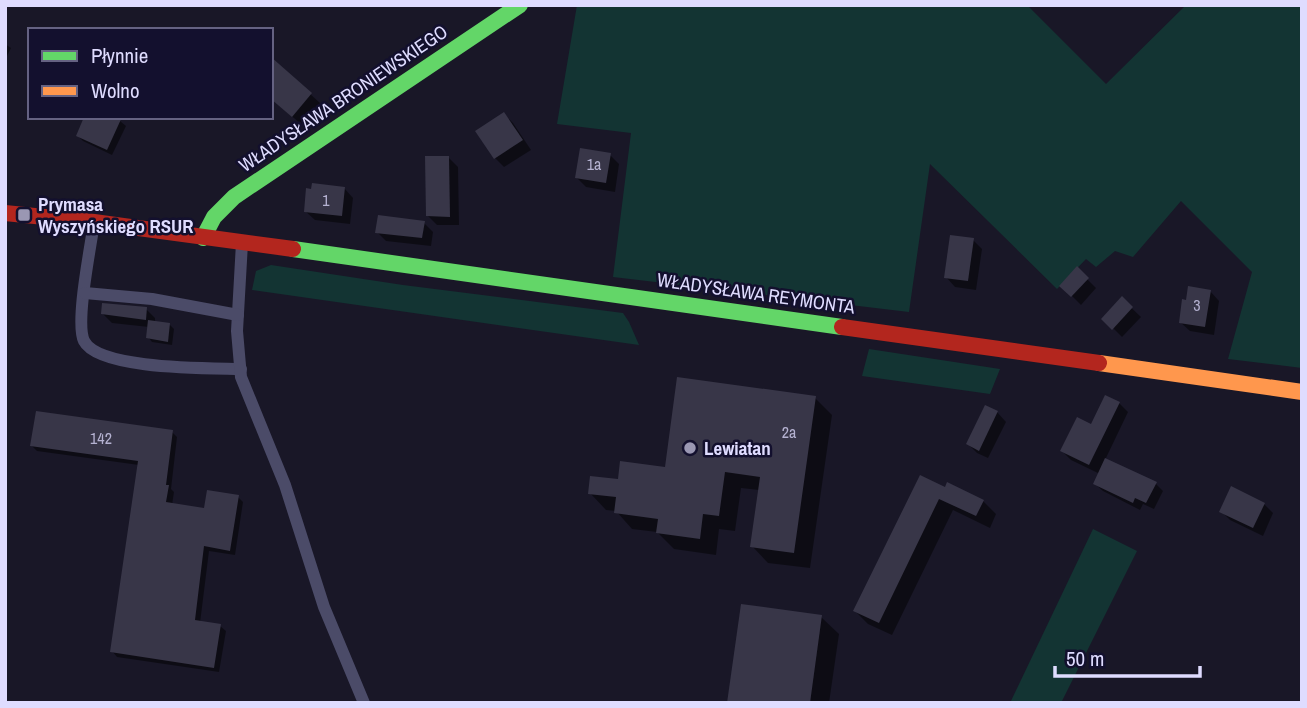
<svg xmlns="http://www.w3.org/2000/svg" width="1307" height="708" font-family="'Archivo Narrow',sans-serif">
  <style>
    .green { fill: #133433 }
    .shadow { fill: #0007 }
    .building { fill: #383648 }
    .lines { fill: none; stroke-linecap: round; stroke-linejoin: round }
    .lane { stroke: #4b4b68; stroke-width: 12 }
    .fast { stroke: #63d668; stroke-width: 16 }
    .slow { stroke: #ff974d; stroke-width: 16 }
    .jam { stroke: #b3261e; stroke-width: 16 }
    .poi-dot { fill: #9a97b3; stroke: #13102e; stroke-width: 2.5 }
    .labels { text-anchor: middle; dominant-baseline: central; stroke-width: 5; stroke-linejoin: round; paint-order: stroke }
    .number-label { font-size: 16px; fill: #b5b2d1 }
    .street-label { font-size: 19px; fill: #dfdcff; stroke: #13102e }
    .poi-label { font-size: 19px; font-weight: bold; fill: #dfdcff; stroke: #13102e; text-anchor: start }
  </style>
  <rect width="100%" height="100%" fill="#191727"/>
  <!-- green -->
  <g class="green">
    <polygon points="577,5 1027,5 1106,84 1186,5 1302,5 1302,368 1228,359 1252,272 1181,201 1133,257 1115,251 1096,267 1086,259 1057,289 930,164 909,312 613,277 631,133 557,124"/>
    <polygon points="271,265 403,285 623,313 629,322 639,345 252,290 256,271"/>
    <polygon points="869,349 1000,369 990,394 862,376"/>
    <polygon points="1093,529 1137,551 1061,703 1010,703"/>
  </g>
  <!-- shadow -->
  <g class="shadow">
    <polygon points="5,44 11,48 5,60"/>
    <polygon points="276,63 320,103 302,125 271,98"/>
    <polygon points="504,114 513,123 531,150 504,167 495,158 477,131"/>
    <polygon points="120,121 126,126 112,155 83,141 78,136"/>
    <polygon points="610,155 619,164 615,192 586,187 577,178"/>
    <polygon points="449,158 458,167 459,225 437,225 428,216"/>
    <polygon points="344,188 353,198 350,224 315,220 305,211"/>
    <polygon points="424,223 433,232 431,246 386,241 377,232"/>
    <polygon points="973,240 982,249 976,290 955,287 946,277"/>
    <polygon points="1077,269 1096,288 1081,305 1062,286"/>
    <polygon points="1210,291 1219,301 1214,335 1190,331 1180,322"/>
    <polygon points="1122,299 1141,317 1122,337 1104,319"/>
    <polygon points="146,309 155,318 155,322 170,325 174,329 172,345 152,342 148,337 149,327 112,323 103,314"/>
    <polygon points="815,398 832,415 810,568 768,563 752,546 759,490 741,488 735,531 719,529 716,555 674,549 657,532 632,529 616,511 606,510 590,493 619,481 666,469"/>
    <polygon points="1119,403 1128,412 1105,460 1156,484 1163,491 1154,509 1143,504 1140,510 1103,491 1095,484 1100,474 1071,460 1062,451"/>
    <polygon points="997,412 1006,422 988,458 977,453 968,444"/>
    <polygon points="172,432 177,437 171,489 174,492 172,505 206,510 238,497 243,502 235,555 209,551 200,623 220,626 226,631 219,672 117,657 112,651 139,465 37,451 32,446"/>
    <polygon points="945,490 983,501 996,514 990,528 953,510 892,635 868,624 855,611"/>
    <polygon points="1264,504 1273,513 1263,536 1230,520 1221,511"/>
    <polygon points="821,617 839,634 829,703 729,703"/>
  </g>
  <!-- building -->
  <g class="building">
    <polygon points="271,57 312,93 292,117 271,99"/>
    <polygon points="504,112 523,140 494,159 475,131"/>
    <polygon points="84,117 122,117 107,150 76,136"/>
    <polygon points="580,148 611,153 606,183 575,178"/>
    <polygon points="425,156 449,156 450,217 426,216"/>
    <polygon points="312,183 345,187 342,216 304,212 306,188 311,189"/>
    <polygon points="378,215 425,221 422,238 375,233"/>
    <polygon points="950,235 974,238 968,281 944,278"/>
    <polygon points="1077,266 1089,278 1071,297 1059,286"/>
    <polygon points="1188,286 1211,290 1205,327 1179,323 1182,299 1186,300"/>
    <polygon points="1122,296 1133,307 1112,330 1101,319"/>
    <polygon points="102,303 147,307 146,320 101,314"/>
    <polygon points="148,320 170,323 168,342 146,338"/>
    <polygon points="677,377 816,396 794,553 750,547 760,477 725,472 719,516 703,514 700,539 656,533 658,519 614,513 616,497 588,494 590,476 618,479 620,461 665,467"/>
    <polygon points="1105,395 1120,402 1089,465 1060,451 1077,417 1091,424"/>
    <polygon points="985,405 998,411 979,451 966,444"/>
    <polygon points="36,411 173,430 166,485 169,485 166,502 204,508 207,490 239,495 230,551 204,546 195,620 221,624 214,668 110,652 138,461 30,446"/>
    <polygon points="1105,458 1157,482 1146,503 1135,498 1133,503 1093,484"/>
    <polygon points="920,475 945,487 947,482 984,500 976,516 939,499 879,623 853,611"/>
    <polygon points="1231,486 1265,503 1253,528 1219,512"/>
    <polygon points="741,604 822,615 810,703 727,703"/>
  </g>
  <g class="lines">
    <!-- lane -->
    <g class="lane">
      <path d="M94,222C91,246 75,322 84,341C99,370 210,368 241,369"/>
      <polyline points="242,243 237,331 241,377 285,485 324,607 364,703"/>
      <polyline points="85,293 152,299 238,315"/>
    </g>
    <!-- fast -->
    <g class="fast">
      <polyline points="203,238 214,217 234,197 520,5"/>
      <polyline points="293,249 842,327"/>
    </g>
    <!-- slow -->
    <polyline class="slow" points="1099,363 1302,392"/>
    <!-- jam -->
    <g class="jam">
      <polyline points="5,213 94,222 293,249"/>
      <polyline points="842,327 1099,363"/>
    </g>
  </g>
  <!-- markers -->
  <g class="poi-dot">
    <rect x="17" y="208" width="14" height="14" rx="3.5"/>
    <circle cx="690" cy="448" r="7"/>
  </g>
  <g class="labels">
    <!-- number labels -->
    <g class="number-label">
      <text x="594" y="164">1a</text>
      <text x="326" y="200">1</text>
      <text x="1197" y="305">3</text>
      <text x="789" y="432">2a</text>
      <text x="101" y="438">142</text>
    </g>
    <!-- street labels -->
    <g class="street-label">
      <text transform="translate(343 98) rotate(-34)">WŁADYSŁAWA BRONIEWSKIEGO</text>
      <text transform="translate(756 293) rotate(8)">WŁADYSŁAWA REYMONTA</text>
    </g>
    <!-- poi labels -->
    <g class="poi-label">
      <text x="38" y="204">Prymasa<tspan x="38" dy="22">Wyszyńskiego RSUR</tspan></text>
      <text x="704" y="448">Lewiatan</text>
    </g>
  </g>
  <!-- border -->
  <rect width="1307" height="708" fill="none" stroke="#dfdcff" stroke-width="14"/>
  <!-- legend -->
  <rect x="28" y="28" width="245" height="91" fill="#13102e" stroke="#656282" stroke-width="2"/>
  <rect x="42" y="51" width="35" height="10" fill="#63d668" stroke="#656282" stroke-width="2"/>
  <text x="91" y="63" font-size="21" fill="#dfdcff">Płynnie</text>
  <rect x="42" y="86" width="35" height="10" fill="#ff974d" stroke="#656282" stroke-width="2"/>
  <text x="91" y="98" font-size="21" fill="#dfdcff">Wolno</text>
  <!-- scale -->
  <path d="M1055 666v10h145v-10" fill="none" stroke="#dfdcff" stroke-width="3.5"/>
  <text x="1066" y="666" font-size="21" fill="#dfdcff" stroke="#13102e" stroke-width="5" paint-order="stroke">50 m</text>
</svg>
